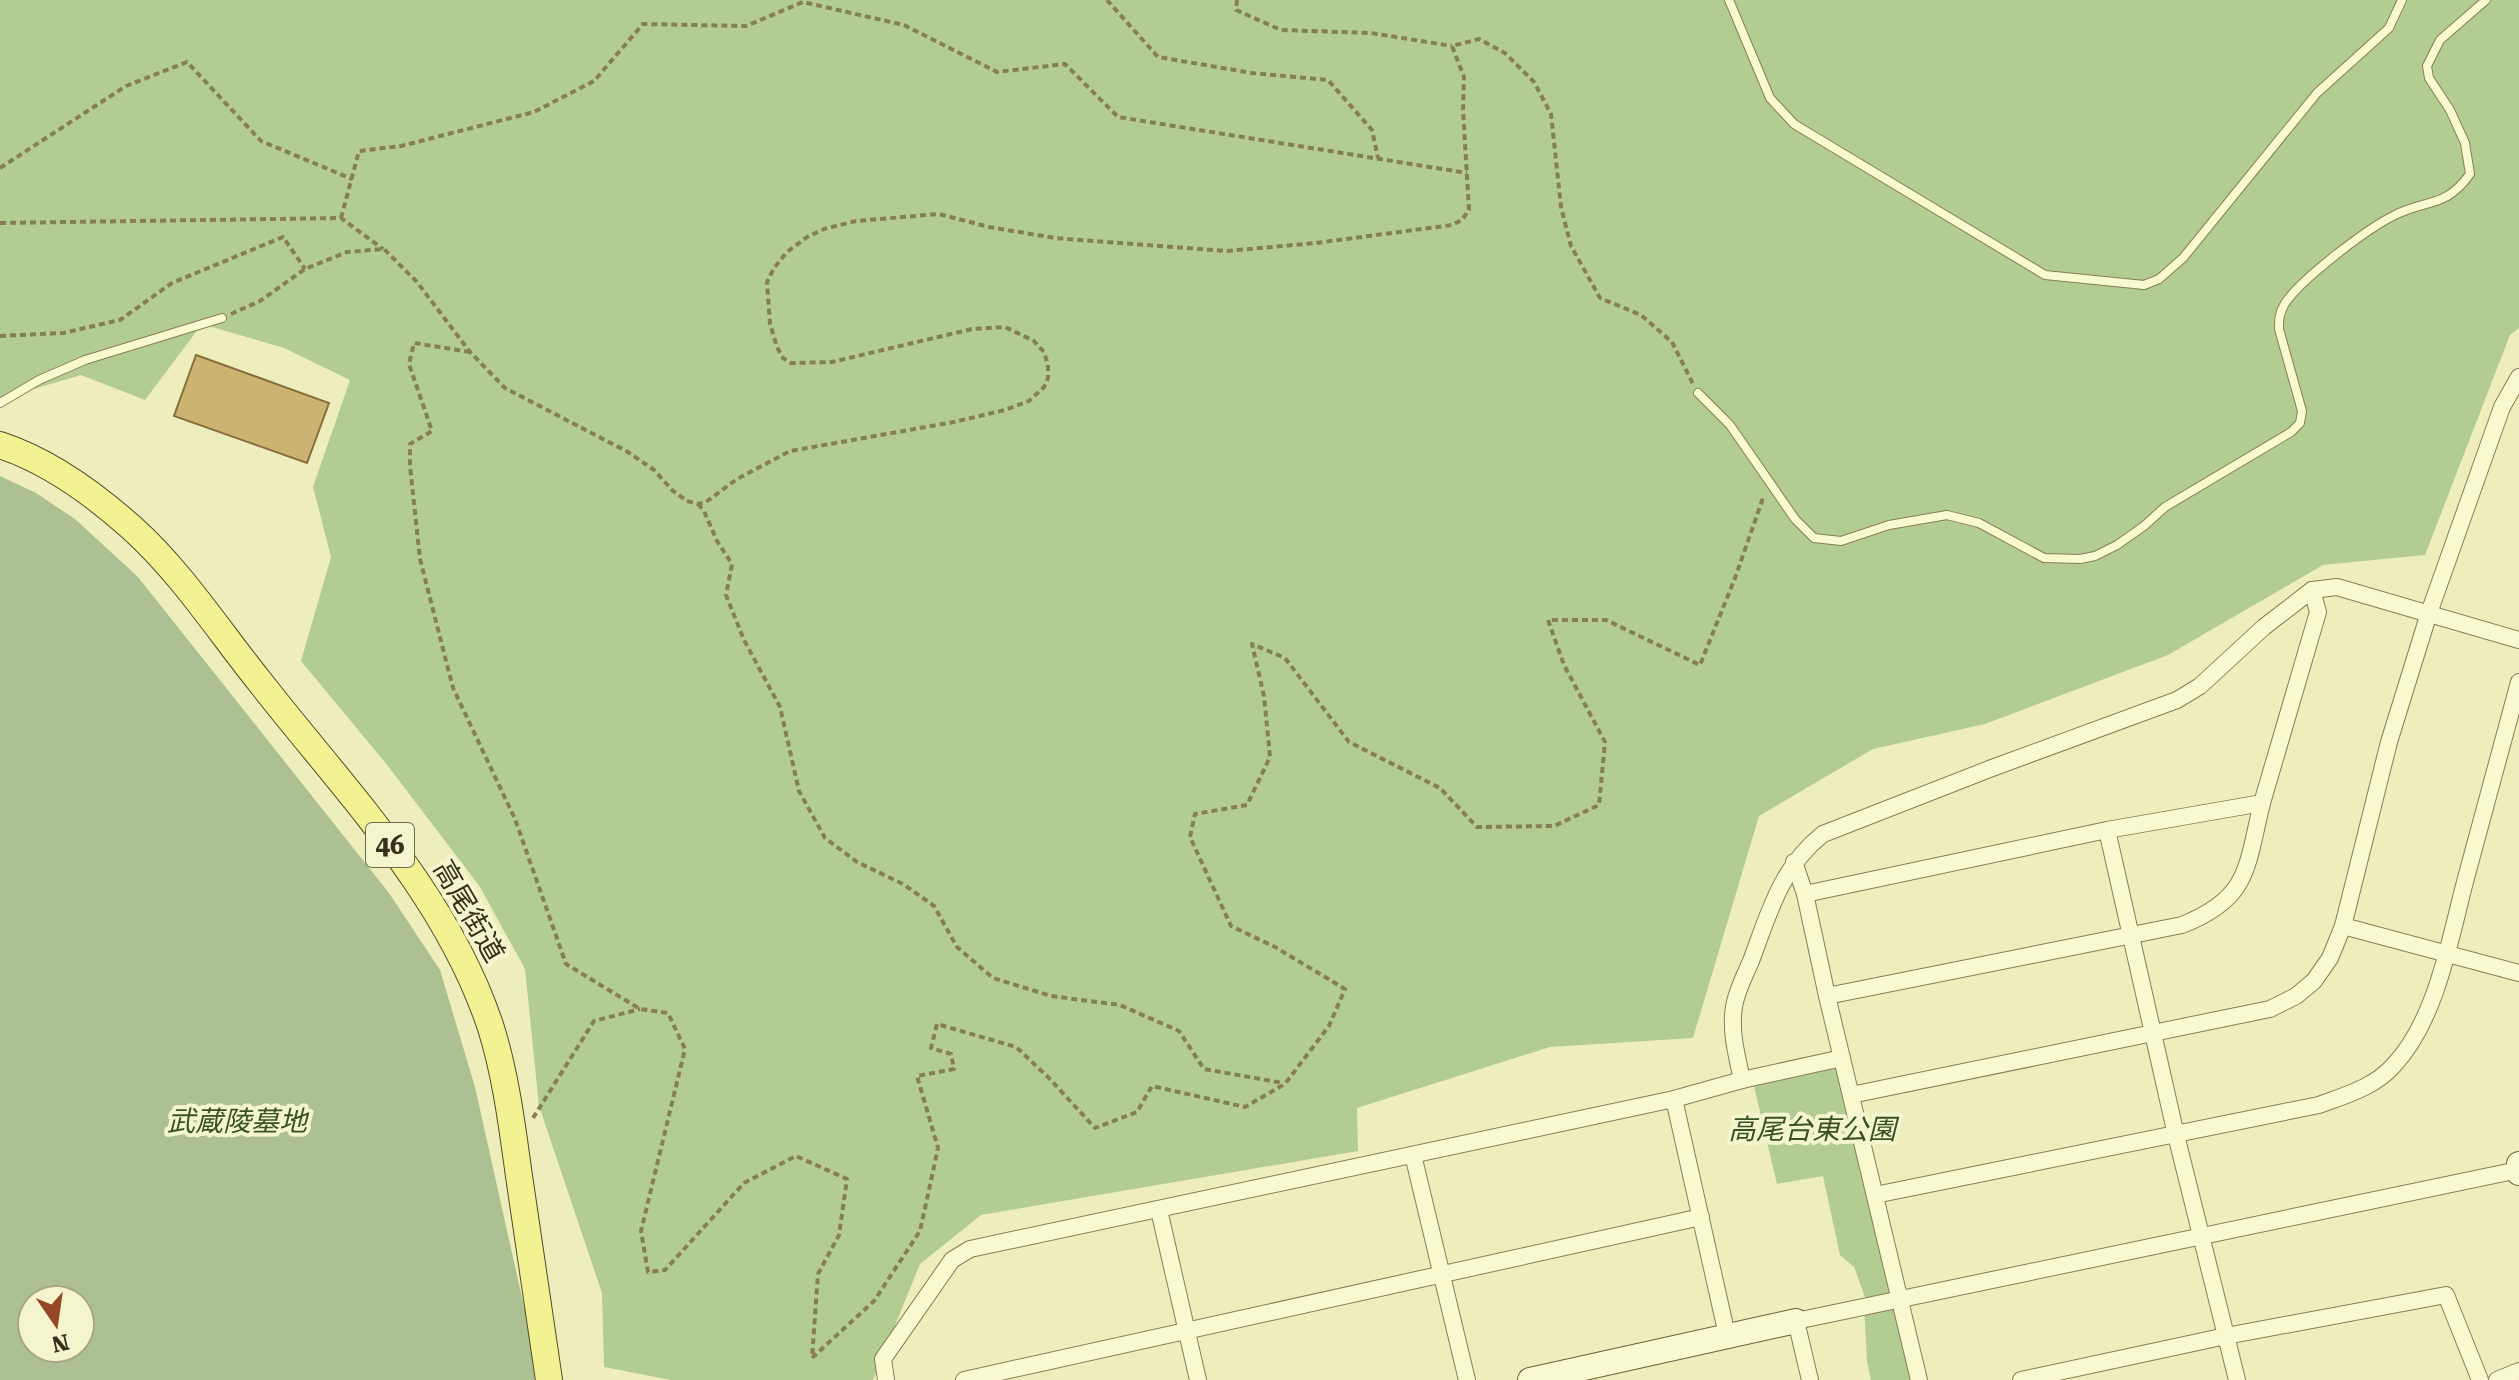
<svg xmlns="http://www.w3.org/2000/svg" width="2519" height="1380" font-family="'Roboto Serif','Noto Sans JP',serif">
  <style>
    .green { fill: #b3cc92 }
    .cemetery { fill: #acc091; fill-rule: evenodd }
    .building { fill: #cdb372; stroke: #866f3c; stroke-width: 2 }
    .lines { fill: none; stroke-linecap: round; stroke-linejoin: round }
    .lane-casing { stroke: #867e56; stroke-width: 10 }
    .street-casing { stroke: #867e56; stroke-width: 18 }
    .secondary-casing { stroke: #685f3a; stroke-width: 26 }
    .primary-casing { stroke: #534a2b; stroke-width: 28 }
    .path { stroke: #867e56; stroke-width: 4; stroke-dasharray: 6 4; stroke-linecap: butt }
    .lane { stroke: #f9f9d0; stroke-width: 8 }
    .street { stroke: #f9f9d0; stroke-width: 16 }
    .secondary { stroke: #f9f9d0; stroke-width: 24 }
    .primary { stroke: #f3f293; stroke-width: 26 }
    .labels { text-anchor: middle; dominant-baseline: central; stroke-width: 8; stroke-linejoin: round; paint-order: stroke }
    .shield { fill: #f5f5cd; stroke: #6f6b50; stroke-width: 2 }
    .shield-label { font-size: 26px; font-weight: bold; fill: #35301b }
    .street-label { font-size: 28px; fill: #35301b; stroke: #f5f5cd }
    .park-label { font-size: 28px; font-style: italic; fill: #375222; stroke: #f5f5cd }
  </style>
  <rect width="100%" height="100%" fill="#eeeebd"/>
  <!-- green -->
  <g class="green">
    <polygon points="0,0 2519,0 2519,328 2510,335 2425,555 2323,565 2168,655 1985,724 1873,749 1759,816 1693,1038 1550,1047 1357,1108 1358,1151 981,1215 920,1264 873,1380 671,1380 604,1367 602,1293 539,1106 525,969 480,887 388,766 301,661 331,557 313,487 350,380 284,348 202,324 145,400 81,375 0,399"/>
    <polygon points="1842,1058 1919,1380 1871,1380 1867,1361 1864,1307 1868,1305 1854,1267 1840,1255 1823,1176 1777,1184 1752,1078"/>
  </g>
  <!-- cemetery -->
  <path class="cemetery" d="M0,476L36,493L75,519L138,577L389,893L440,970L475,1087L531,1338L535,1380H0ZM32,1300H80V1348H32Z"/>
  <!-- building -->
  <polygon class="building" points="196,355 329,403 307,463 174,416"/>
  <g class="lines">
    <defs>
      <g id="lane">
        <polyline points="1729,0 1770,98 1794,124 2045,275 2144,285 2159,279 2183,258 2317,93 2389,28 2402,0"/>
        <path d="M1698,393L1730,425L1795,519L1814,538L1841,541L1889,525L1947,515L1979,523L2044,558L2080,559L2095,556L2117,545L2144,526L2165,507L2291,432L2300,423L2302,411L2279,329C2279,320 2279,314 2284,305C2299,280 2368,228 2395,215C2427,199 2446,208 2470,174L2465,143L2450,110L2429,78L2427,66L2440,40L2486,0"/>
        <polyline points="0,403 39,380 85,360 222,318"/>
      </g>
      <g id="street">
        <polyline points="2107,830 2176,1135 2237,1380"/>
        <polyline points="1794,862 1805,894 1827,996 1919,1380"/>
        <polyline points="1805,894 2107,830 2262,803 2318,612 2312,590"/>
        <polyline points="2343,926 2519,973"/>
        <path d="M1827,996L2182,925C2250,898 2246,868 2262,803"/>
        <path d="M1742,1080C1737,1056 1730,1032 1734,1007C1736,992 1745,975 1751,961C1769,913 1781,867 1823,834L1992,768L2177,700L2200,686L2264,627L2312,590L2337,587L2519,640"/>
        <polyline points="1851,1095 2270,1009 2296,996 2314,981 2330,958 2343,926 2389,742 2429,613 2502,407 2519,377"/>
        <polyline points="1674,1099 1727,1335"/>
        <polyline points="1413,1155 1467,1380"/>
        <path d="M1875,1195L2319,1105C2346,1095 2375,1087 2394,1065C2437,1019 2450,938 2466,878C2484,813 2501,747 2519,682"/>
        <polyline points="1159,1210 1198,1380"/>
        <polyline points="886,1380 883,1359 952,1260 970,1249 1674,1099 1742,1080 1842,1058"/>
        <polyline points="964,1380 1701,1217"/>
        <polyline points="1810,1380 1796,1321 2518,1170"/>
        <polyline points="2021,1380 2226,1336 2446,1295 2480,1380"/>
        <polyline points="2497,1380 2519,1371"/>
      </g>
      <g id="secondary">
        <polyline points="2519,1164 2519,1173"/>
        <polyline points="1530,1380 1796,1321"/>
      </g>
      <path id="primary" d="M0,445C49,461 94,494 132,528C181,572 219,631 260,682C345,791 447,894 491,1028C506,1076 512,1126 519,1176C529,1244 539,1312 549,1380"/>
    </defs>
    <!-- lane casing -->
    <use href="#lane" class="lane-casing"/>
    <!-- street casing -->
    <use href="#street" class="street-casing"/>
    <!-- secondary casing -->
    <use href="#secondary" class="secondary-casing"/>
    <!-- primary casing -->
    <use href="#primary" class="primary-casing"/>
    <!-- path -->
    <g class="path">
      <polyline points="1107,0 1158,57 1252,73 1328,80 1372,130 1378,158"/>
      <polyline points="1237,0 1236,10 1281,30 1371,33 1452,46"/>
      <polyline points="0,168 126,86 187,62 261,141 352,179"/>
      <polyline points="341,218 359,151 401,146 534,112 594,81 643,24 746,26 803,2 904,25 997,72 1065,64 1118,117 1467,173"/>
      <polyline points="0,223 341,218 383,249"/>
      <polyline points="231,314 260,301 305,269 347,252 384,249 417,282 470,352 505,388 628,452 654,470 673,491 687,501 698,504 706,502 737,479 790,451 954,422 1005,410 1029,401 1044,387 1048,378 1048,365 1044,352 1034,341 1005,327 972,329 832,362 791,363 783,358 777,347 770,324 767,282 774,268 787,252 807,237 824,229 856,221 939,214 989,227 1055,238 1227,251 1316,243 1452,225 1462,220 1469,210 1463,110 1464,77 1452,46 1479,39 1505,53 1534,82 1551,114 1561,207 1571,246 1600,298 1641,315 1672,342 1693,384"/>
      <polyline points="0,336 63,333 120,320 172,283 283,237 305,269"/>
      <polyline points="470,352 414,343 409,364 432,431 410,444 410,466 420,559 453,688 515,819 566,964 640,1009 668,1013 685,1049 641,1231 648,1272 665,1270 744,1183 796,1156 847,1179 839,1235 818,1274 812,1358 874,1301 920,1231 938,1148 917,1076 954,1069 951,1054 931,1048 937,1024 1016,1047 1048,1077 1095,1128 1137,1112 1152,1086 1245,1107 1285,1084 1329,1026 1345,989 1275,947 1231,926 1190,837 1195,814 1247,805 1270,757 1264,696 1252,644 1285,658 1349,742 1440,788 1477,827 1554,826 1599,805 1605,742 1564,665 1548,620 1606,620 1700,665 1735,578 1762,501 1761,495"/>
      <polyline points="698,504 704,511 717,541 732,564 726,595 744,640 780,707 799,791 825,838 857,862 903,884 934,906 957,947 993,978 1051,996 1120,1005 1179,1031 1204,1069 1283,1083"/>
      <polyline points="533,1118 594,1021 640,1009"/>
    </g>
    <!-- lane -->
    <use href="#lane" class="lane"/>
    <!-- street -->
    <use href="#street" class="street"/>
    <!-- secondary -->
    <use href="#secondary" class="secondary"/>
    <!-- primary -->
    <use href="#primary" class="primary"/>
  </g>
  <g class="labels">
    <!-- shield labels -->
    <rect class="shield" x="366" y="823" width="48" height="44" rx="6"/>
    <g class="shield-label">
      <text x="390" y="845">46</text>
    </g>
    <!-- street labels -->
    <g class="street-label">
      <text transform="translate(469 911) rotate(60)">高尾街道</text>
    </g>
    <!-- park labels -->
    <g class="park-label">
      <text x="237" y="1121">武蔵陵墓地</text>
      <text x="1812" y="1129">高尾台東公園</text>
    </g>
  </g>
  <!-- north arrow -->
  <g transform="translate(56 1324) rotate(167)"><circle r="38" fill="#f5f5cd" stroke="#a8a686" stroke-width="2"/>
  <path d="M0-6L14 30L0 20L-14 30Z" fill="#964726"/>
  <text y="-12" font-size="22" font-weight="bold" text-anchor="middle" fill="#35301b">N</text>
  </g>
</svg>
